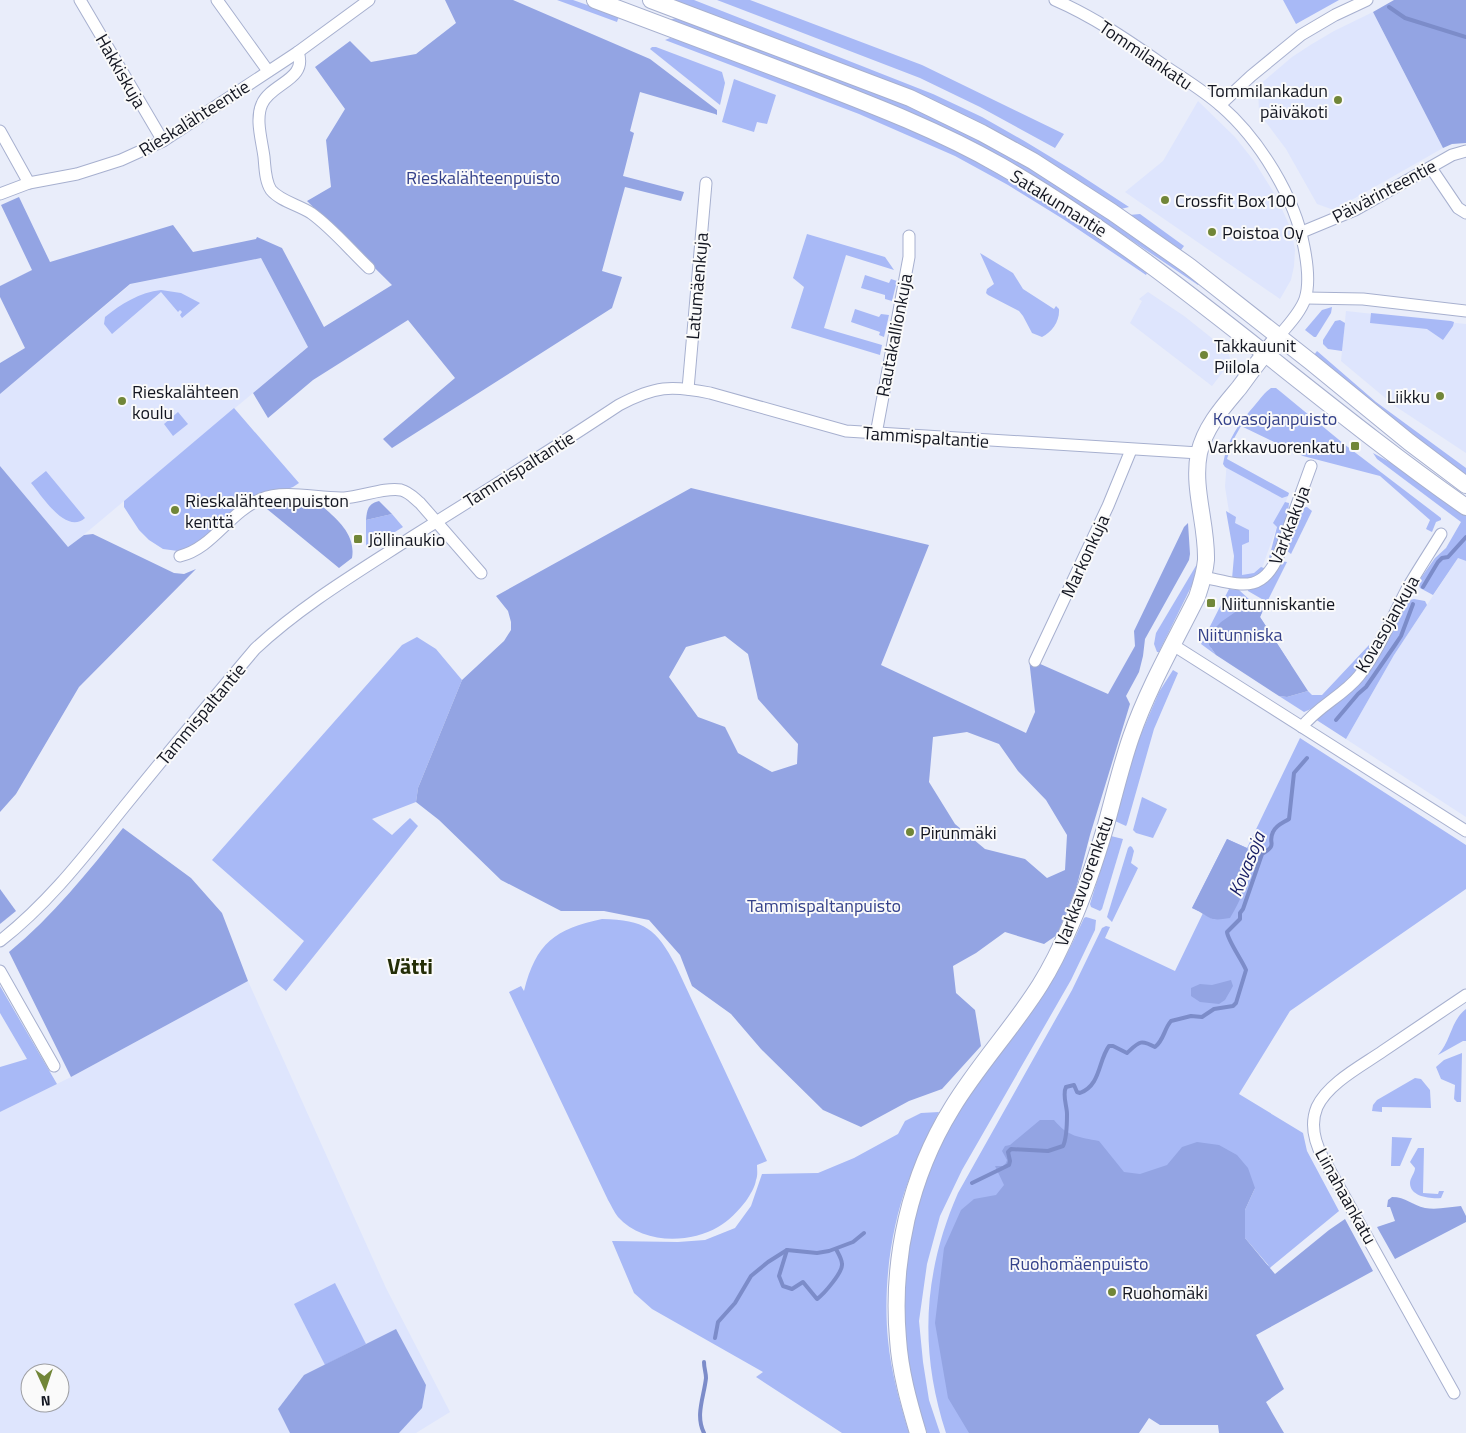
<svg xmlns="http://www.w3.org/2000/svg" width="1466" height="1433" font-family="'Titillium Web',sans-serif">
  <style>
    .built { fill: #dee5fd; fill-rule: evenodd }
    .green { fill: #a8b9f6; fill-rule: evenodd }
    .forest { fill: #93a4e3; fill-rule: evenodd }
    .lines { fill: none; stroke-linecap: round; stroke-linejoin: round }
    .stream { stroke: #7c8cc9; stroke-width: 4 }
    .street-casing { stroke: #a7b0cf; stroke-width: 13 }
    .secondary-casing { stroke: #a7b0cf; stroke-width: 18 }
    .street { stroke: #fff; stroke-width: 11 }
    .secondary { stroke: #fff; stroke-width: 16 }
    .poi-dot { fill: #718638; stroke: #fafafa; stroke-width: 2 }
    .labels { text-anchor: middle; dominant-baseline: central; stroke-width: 4; stroke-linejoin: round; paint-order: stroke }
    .street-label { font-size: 18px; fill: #131621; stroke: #fafafa }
    .poi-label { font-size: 18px; fill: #131621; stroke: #fafafa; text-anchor: start }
    .park-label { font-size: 18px; fill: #34418a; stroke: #fafafa }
    .water-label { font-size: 19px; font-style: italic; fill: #191f66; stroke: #fafafa }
    .district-label { font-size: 22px; font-weight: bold; fill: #242e07; stroke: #fafafa }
  </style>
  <rect width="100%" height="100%" fill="#e9edfa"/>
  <!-- built -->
  <g class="built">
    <polygon points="1373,12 1443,148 1334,210 1317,204 1286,149 1259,113 1258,86 1292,57 1312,44 1334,31"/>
    <polygon points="1198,101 1235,137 1254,161 1276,196 1291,229 1295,250 1294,266 1291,280 1280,299 1125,192 1163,161"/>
    <polygon points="261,258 308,347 68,548 0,466 0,394 131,284"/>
    <polygon points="1148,292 1184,316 1228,351 1230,358 1229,364 1212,386 1130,323 1142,301 1139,299"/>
    <polygon points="1346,311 1466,324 1466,453 1395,406 1341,361"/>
    <polygon points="1227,459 1289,493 1262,568 1245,580 1234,569 1234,542 1225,487"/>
    <polygon points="1458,558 1466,561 1466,817 1346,739 1394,655"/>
    <path d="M248,981L386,1288L450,1412L416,1433H0V1112L71,1077ZM30,1373H60V1403H30Z"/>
  </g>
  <!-- green -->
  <g class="green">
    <polygon points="557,0 573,0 619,16 617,22"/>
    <polygon points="669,0 694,0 933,94 982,117 1026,142 1077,173 1129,207 1121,209 1076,180"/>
    <polygon points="717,0 750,0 922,65 1064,134 1055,148 980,107 920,78"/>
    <polygon points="1283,0 1339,0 1296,24"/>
    <path d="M677,18C772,54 875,86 965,132C997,149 1030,167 1060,186C1109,215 1154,250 1199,283L1198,285L1055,189L668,20Z"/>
    <polygon points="670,38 676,39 863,108 957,150 1068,213 1147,273 1146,275 1063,219 1008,185 955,156 859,114 665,40"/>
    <polygon points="652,47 656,47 722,72 725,83 720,105 650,49"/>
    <polygon points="734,79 776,95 767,124 757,122 754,132 722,122"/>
    <polygon points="1140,214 1184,246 1181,250 1129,215"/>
    <polygon points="807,234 885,257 894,270 846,255 824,328 882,345 880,355 791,328 804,287 793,278"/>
    <path d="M980,253L1013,273L1023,289L1054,309L1056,306L1059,309C1060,321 1052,332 1042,337L1032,333L1023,316L1019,311L988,295L986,293L987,289L994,284Z"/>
    <polygon points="865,275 889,283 891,279 897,281 892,301 885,299 885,295 861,288"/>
    <path d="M161,290L181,293L200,303L182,318L180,315L182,312L180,310L178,312L161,292L112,334L104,324L105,317C121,304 140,292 161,290Z"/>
    <polygon points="1332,307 1331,313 1316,337 1314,337 1305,330 1322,310"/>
    <polygon points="855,309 879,317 881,314 889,315 884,337 879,335 880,332 851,322"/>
    <polygon points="1371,313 1451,321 1454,322 1453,326 1443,340 1427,329 1370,323"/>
    <polygon points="1340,320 1345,323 1342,351 1328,349 1323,344 1323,340 1335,321"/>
    <polygon points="1317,351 1376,402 1466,468 1466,477 1314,355"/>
    <path d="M1271,388H1276L1281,392L1344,444L1441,518V520L1436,522L1432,532L1426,529L1430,520L1380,476L1303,456L1241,426L1232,442L1227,459L1289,493L1288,496L1282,498L1225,467L1223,464C1227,440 1239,423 1255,405C1260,399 1265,392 1271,388Z"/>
    <polygon points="234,408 299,483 293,487 279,492 263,492 238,507 194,547 178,551 163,549 149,540 139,530 124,507 124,501"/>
    <polygon points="178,412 188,424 173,436 164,424"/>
    <polygon points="1373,453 1397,466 1466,516 1466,561 1458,558 1433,595 1420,588 1418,582 1435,558 1446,548 1461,522 1377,459"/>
    <path d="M46,471L85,518C66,535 42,496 31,483Z"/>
    <polygon points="1285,502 1289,503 1287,523 1272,559 1269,558 1277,527 1273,523"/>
    <polygon points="1307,507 1312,511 1291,554 1286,550 1301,508"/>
    <polygon points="1226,511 1236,517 1235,523 1249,530 1249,542 1242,545 1242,575 1254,573 1261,567 1264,568 1264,573 1251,581 1232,579 1234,556"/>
    <polygon points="392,514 403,527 369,548 366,545 366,520"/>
    <path d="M1280,561L1287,562L1267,602L1248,591V589C1267,586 1270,576 1280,561Z"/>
    <polygon points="1197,564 1193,583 1159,652 1157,652 1154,644 1156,633"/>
    <polygon points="1229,589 1239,590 1251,601 1264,608 1260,617 1291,665 1211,648 1216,655 1201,644"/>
    <polygon points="1414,599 1425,601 1427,605 1394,655 1346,739 1315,719 1353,685 1406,601"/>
    <polygon points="417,637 436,649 462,680 418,788 416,802 372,819 392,835 410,818 418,826 286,991 273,980 304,941 212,860 402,645"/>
    <polygon points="1369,645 1371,650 1351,679 1311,709 1304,712 1279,696 1287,697 1308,691 1312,695 1322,695"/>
    <polygon points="1173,670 1178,673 1154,729 1127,824 1126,826 1115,821 1135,748 1159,692"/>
    <path d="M1300,738L1466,845V889L1290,1011L1239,1094L1303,1133L1307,1151L1339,1211L1231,1300L1114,1433H946C919,1350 923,1273 958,1193L1072,990L1102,928L1106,926L1110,927L1105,938L1175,971L1203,913L1192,908L1227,839L1247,848ZM1255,1188L1245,1210V1238L1269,1266L1217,1236Z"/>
    <polygon points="1142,797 1167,809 1153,838 1136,833 1133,830"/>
    <polygon points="1111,836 1123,839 1102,909 1100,911 1091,907 1090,904"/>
    <polygon points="1130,846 1132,847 1134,851 1131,863 1138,868 1112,922 1107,917 1128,848"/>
    <path d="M1086,917L1096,920L1095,930L1071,980L962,1170L940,1216L927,1264L919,1321L923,1362L929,1400L940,1433H927C922,1416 915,1399 912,1382C894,1290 910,1192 959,1112C986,1069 1020,1031 1047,989C1062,966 1073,942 1084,918Z"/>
    <path d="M602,919C645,920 656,928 676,966L767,1161L757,1165C757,1169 758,1175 756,1180C755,1187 750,1195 746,1201C738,1211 729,1221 718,1227C689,1244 642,1244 618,1217C614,1212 611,1205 608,1200L509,992L521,986L524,991C536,943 555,929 602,919Z"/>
    <polygon points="0,986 57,1084 0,1112 0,1067 27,1059 0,1013"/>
    <path d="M1466,1009V1041H1463L1438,1055C1451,1041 1451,1020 1466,1009Z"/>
    <polygon points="1462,1053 1461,1102 1457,1102 1454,1099 1455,1085 1441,1079 1436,1067 1444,1060"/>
    <polygon points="1415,1078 1421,1079 1430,1090 1431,1108 1382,1107 1382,1112 1372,1111 1373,1105 1377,1100"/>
    <path d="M939,1112C928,1135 917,1158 908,1182C890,1230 883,1289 888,1340C891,1372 900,1403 909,1433H842L756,1377L763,1372L652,1309L634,1293L612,1241L678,1242L705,1240L735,1228L751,1206L762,1174L818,1173L854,1158L898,1134L905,1121L921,1113Z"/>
    <polygon points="1392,1137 1412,1138 1400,1166 1391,1166"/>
    <path d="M1418,1148H1424L1423,1193L1438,1194L1439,1191H1444L1441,1198C1431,1199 1410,1197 1410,1183C1410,1178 1415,1173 1415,1168L1410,1162Z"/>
    <polygon points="335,1283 366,1344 325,1365 294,1304"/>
  </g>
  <!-- forest -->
  <g class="forest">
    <polygon points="445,0 513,0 650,59 717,110 717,115 715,114 640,92 630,131 634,133 623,176 684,192 681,201 625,187 602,271 622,277 612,308 392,448 383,439 455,378 408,320 313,380 268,418 253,393 308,347 261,258 130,284 0,394 0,363 25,348 0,297 0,286 32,270 1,205 19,197 50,262 173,225 193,252 256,239 257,237 282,248 324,327 392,285 307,201 331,187 326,140 345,109 315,67 350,41 371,62 416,54 456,23"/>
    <polygon points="1394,0 1466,0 1466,143 1452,144 1443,148 1373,12"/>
    <polygon points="0,466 68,547 84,535 93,534 174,573 184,574 196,569 79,687 16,794 0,812"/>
    <path d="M691,488L929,545L881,665L1026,733L1035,712L1029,659L1108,694L1135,646L1134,631L1184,527L1188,523L1190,554L1189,560L1145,639L1143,656L1139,672L1126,696L1130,704L1090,835L1076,889L1057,935L1044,944L1005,932L976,953L953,966L956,993L975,1010L981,1046L942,1089L909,1101L861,1127L823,1110L761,1049L731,1014L692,986L680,955L649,920L604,911H561L501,880L439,820L416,802L418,788L462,680L504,641L511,630V622L508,611L496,596ZM725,636L748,654L758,699L798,744L797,764L772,772L738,753L725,727L698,717L669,677L686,647ZM967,732L999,744L1018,771L1046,800L1067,835L1065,870L1047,878L1025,859L985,849L955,824L929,782L933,737Z"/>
    <path d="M275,501L322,506C338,520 356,535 352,558L339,568L267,509Z"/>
    <path d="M379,501L392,514L366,520C367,509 368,504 379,501Z"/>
    <polygon points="1251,601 1264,608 1260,617 1308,691 1287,697 1279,696 1216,655 1209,645 1209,640 1212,631 1221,622"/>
    <path d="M123,828L191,878L222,913L248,981L71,1077L9,952C53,916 88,872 123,828Z"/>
    <path d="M1227,839L1247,848C1255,871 1242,898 1230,918C1207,922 1212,917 1192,908Z"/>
    <polygon points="0,889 16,911 0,924"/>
    <polygon points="1231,980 1233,986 1225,1000 1219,1004 1200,1002 1191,996 1191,988 1200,984 1212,985"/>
    <path d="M1040,1120H1054C1068,1137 1079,1137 1099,1141L1124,1172L1140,1174L1167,1165L1182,1147L1197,1142L1219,1145L1237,1155L1248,1168L1255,1188L1245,1210V1238L1275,1274L1329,1230L1345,1219L1373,1271L1256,1335L1284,1389L1266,1402L1284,1433H1219L1218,1425H1160L1149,1418L1139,1433H969L948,1398L935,1323L944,1248L961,1210L974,1199L996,1195L1004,1185L995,1166H1003L1006,1163L1007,1160L1002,1151L1005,1146L1010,1145Z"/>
    <path d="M1392,1197C1406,1197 1412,1205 1425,1208C1437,1210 1450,1207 1461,1206L1466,1216V1222L1395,1259L1377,1227L1395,1221L1390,1207H1387L1388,1200Z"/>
    <polygon points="396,1329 426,1385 422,1408 399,1433 290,1433 278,1409 304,1375"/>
  </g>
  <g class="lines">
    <!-- stream -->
    <g class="stream">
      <polyline points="1389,7 1405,18 1466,37"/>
      <polyline points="1423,587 1438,562 1442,558 1448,557 1466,537"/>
      <polyline points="1336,720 1358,694 1366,687 1395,645 1401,636 1413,604"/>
      <path d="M972,1183L1009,1165L1010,1161L1008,1152L1011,1149L1048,1151L1063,1146C1067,1138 1067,1124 1067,1114C1067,1106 1062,1095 1066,1087L1074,1085L1077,1092L1080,1093C1101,1085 1098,1061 1109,1046H1113L1127,1053C1139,1042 1140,1039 1155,1047C1164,1040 1164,1029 1171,1021L1191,1016L1202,1017L1214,1009L1233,1006L1236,1003L1246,970C1242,960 1228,941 1227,932L1240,919V913L1243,909L1262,854C1279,844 1267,844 1273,832C1276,825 1283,823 1289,819L1294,773L1307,758"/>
      <path d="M787,1250L779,1276L783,1286L792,1289L803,1282L817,1299C824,1294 843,1272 842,1264C842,1259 838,1253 836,1249"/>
      <polyline points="715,1338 718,1322 735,1303 751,1276 768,1262 787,1250 817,1253 829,1251 853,1242 864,1233"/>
      <path d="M704,1433C695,1415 704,1397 706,1378C706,1373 704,1368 704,1362"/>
    </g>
    <defs>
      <g id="street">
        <polyline points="80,0 163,141"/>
        <polyline points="217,0 268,71"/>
        <path d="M1055,0C1092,16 1126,39 1159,62C1179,76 1203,90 1221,106C1259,139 1295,197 1304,247C1307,262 1310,284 1305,299C1300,313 1288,325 1279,336"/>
        <path d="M298,52C308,80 271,83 262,104C255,119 262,141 264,157C265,167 265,181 271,190C280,201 299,205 311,213C332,228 350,250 369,268"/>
        <polyline points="1220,105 1251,76 1301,35 1335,15 1367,0"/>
        <polyline points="0,131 29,183"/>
        <polyline points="1431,168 1458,208 1466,213"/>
        <polyline points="0,194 29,183 77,174 121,160 163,141 298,52 369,0"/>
        <polyline points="1302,232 1355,210 1452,155 1466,151"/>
        <polyline points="1306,298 1363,299 1466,311"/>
        <polyline points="688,389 706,183"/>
        <polyline points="876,434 909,257 909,236"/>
        <path d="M180,556C213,548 229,512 261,499C286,489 318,499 344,498C361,497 385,487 401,490C409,492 414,498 420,503L481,573"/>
        <path d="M1203,577C1239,584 1262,596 1279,554L1311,466"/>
        <polyline points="1173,645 1466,831"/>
        <polyline points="1035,661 1108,506 1131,450"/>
        <path d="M1302,727C1318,706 1343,696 1359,676C1379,650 1392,618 1407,589C1418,570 1430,552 1441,534"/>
        <path d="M0,941C49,903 86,854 124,807C167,754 211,701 255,649C302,605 358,572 412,537C481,494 551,450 619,405C655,386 671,385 710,393L846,431L1199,453"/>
        <polyline points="0,971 54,1066"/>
        <path d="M1454,1393L1323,1158C1315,1143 1310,1124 1317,1107C1328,1083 1363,1065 1383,1051C1411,1032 1438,1014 1466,995"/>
      </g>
      <g id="secondary">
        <path d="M595,0C666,27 738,54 810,81C875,106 940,131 1001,166C1169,263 1308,397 1466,507"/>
        <polyline points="651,0 910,98 982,133 1033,161 1112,212 1189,266 1311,362 1409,442 1466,485"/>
        <path d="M918,1433C909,1403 900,1371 898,1339C891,1259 910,1176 952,1108C978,1065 1013,1028 1040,985C1052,966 1062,945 1071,924C1085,892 1096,859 1106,825C1114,796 1121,766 1131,737C1148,688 1174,643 1197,597C1201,585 1205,572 1206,560C1207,524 1192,488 1199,453C1205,427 1223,407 1239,388C1252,370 1265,353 1279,336"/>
      </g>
    </defs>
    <!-- street casing -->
    <use href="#street" class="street-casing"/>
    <!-- secondary casing -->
    <use href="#secondary" class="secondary-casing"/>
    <!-- street -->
    <use href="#street" class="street"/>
    <!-- secondary -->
    <use href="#secondary" class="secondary"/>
  </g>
  <!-- markers -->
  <g class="poi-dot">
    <circle cx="1338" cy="100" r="5"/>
    <circle cx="1165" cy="200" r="5"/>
    <circle cx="1212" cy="232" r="5"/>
    <circle cx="1204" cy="355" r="5"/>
    <circle cx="1440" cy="396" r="5"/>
    <circle cx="122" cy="401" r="5"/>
    <rect x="1350" y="441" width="10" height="10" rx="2.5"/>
    <circle cx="175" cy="510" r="5"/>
    <rect x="353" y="534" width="10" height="10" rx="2.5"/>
    <rect x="1206" y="598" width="10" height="10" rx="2.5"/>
    <circle cx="910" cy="832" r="5"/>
    <circle cx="1112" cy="1292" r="5"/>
  </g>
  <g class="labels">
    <!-- street labels -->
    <g class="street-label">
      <text transform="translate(1146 55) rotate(34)">Tommilankatu</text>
      <text transform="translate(121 71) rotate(60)">Hakkiskuja</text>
      <text transform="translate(194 118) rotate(-32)">Rieskalähteentie</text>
      <text transform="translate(1384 191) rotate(-28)">Päivärinteentie</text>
      <text transform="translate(1059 203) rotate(32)">Satakunnantie</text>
      <text transform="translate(697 286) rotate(-85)">Latumäenkuja</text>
      <text transform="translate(894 335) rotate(-79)">Rautakallionkuja</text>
      <text transform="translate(926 437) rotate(4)">Tammispaltantie</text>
      <text transform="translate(519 469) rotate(-32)">Tammispaltantie</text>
      <text transform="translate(1289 525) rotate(-69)">Varkkakuja</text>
      <text transform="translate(1085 556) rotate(-65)">Markonkuja</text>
      <text transform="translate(1387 624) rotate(-60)">Kovasojankuja</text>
      <text transform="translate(201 714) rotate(-50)">Tammispaltantie</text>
      <text transform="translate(1084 881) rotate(-70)">Varkkavuorenkatu</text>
      <text transform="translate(1346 1196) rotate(61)">Liinahaankatu</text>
    </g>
    <!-- poi labels -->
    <g class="poi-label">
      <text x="1328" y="90" text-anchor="end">Tommilankadun<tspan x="1328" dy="21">päiväkoti</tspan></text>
      <text x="1175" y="200">Crossfit Box100</text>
      <text x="1222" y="232">Poistoa Oy</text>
      <text x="1214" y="345">Takkauunit<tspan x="1214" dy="21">Piilola</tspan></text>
      <text x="132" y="391">Rieskalähteen<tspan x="132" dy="21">koulu</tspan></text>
      <text x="1430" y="396" text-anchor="end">Liikku</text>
      <text x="1345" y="446" text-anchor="end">Varkkavuorenkatu</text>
      <text x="185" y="500">Rieskalähteenpuiston<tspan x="185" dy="21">kenttä</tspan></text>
      <text x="368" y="539">Jöllinaukio</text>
      <text x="1221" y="603">Niitunniskantie</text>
      <text x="920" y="832">Pirunmäki</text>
      <text x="1122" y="1292">Ruohomäki</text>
    </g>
    <!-- park labels -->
    <g class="park-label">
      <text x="483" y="177">Rieskalähteenpuisto</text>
      <text x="1275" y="418">Kovasojanpuisto</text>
      <text x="1240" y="634">Niitunniska</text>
      <text x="824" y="905">Tammispaltanpuisto</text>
      <text x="1079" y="1263">Ruohomäenpuisto</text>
    </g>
    <!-- water labels -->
    <g class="water-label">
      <text transform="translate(1246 864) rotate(-68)">Kovasoja</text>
    </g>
    <!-- district labels -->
    <g class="district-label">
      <text x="410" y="966">Vätti</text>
    </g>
  </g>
  <!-- north arrow -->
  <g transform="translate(45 1388) rotate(177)"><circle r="24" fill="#fafafa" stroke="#9e9fa3"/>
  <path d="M0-4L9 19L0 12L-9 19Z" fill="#718638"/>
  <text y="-8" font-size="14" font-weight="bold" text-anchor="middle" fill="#131621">N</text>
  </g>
</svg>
